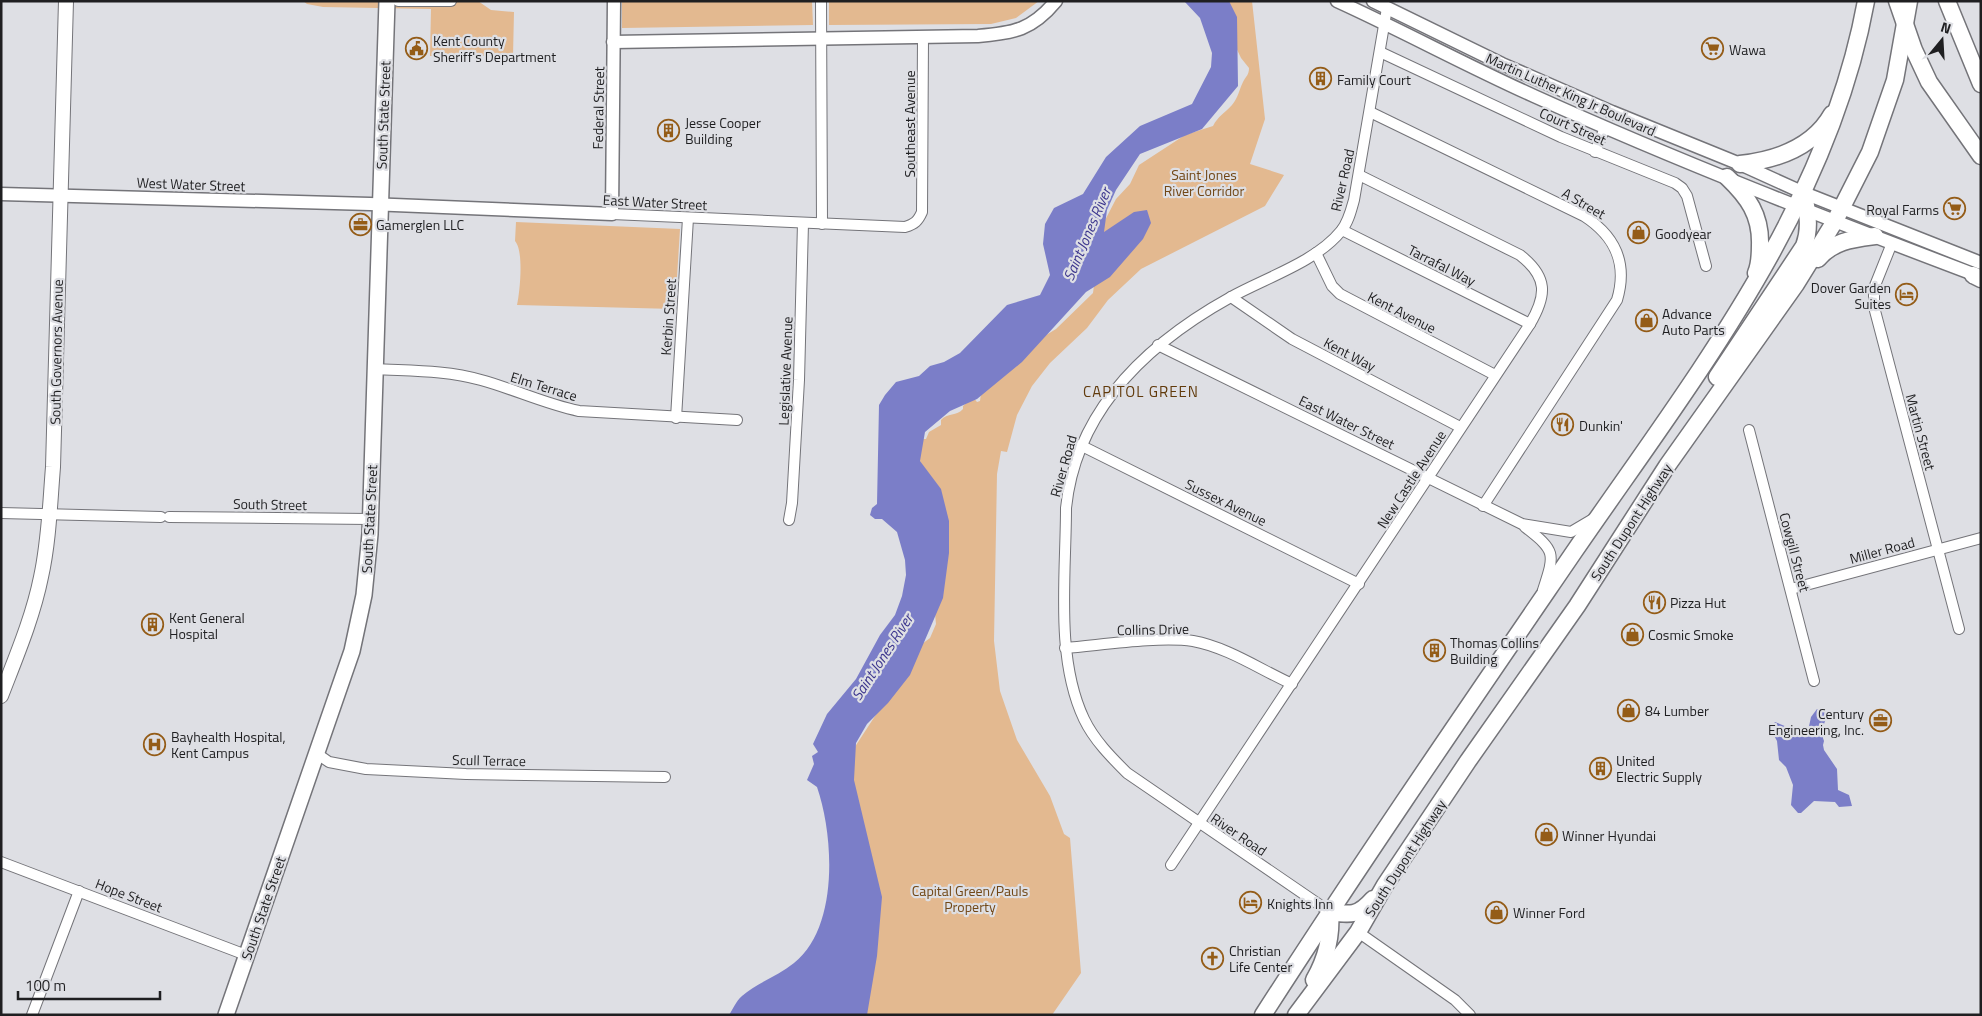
<svg xmlns="http://www.w3.org/2000/svg" width="1982" height="1016" font-family="'Titillium Web',sans-serif">
  <style>
    .green { fill: #e3b990 }
    .water { fill: #7b7ec8 }
    .lines { fill: none; stroke-linecap: round; stroke-linejoin: round }
    .minor-casing { stroke: #747479; stroke-width: 12 }
    .tertiary-casing { stroke: #747479; stroke-width: 15 }
    .secondary-casing { stroke: #747479; stroke-width: 16 }
    .primary-casing { stroke: #747479; stroke-width: 18 }
    .trunk-casing { stroke: #747479; stroke-width: 19 }
    .minor { stroke: #fff; stroke-width: 10 }
    .tertiary { stroke: #fff; stroke-width: 12 }
    .secondary { stroke: #fff; stroke-width: 14 }
    .primary { stroke: #fff; stroke-width: 15 }
    .trunk { stroke: #fff; stroke-width: 16 }
    .labels { text-anchor: middle; dominant-baseline: central; stroke-width: 4.5; stroke-linejoin: round; paint-order: stroke }
    .poi-label { font-size: 14px; fill: #1f1f21; stroke: #dedfe4; text-anchor: start }
    .street-label { font-size: 14px; fill: #1f1f21; stroke: #dedfe4 }
    .park-label { font-size: 14px; fill: #714716; stroke: #dedfe4 }
    .water-label { font-size: 15px; font-style: italic; fill: #3c368e; stroke: #dedfe4 }
    .neighbourhood-label { font-size: 15px; letter-spacing: 1px; fill: #613a0b; stroke: #dedfe4 }
  </style>
  <rect width="100%" height="100%" fill="#dedfe4"/>
  <!-- green -->
  <g class="green">
    <polygon points="303,1 478,1 491,10 514,12 513,56 430,56 431,9 323,7 307,4"/>
    <polygon points="622,1 812,1 813,25 622,28"/>
    <polygon points="829,1 1039,1 1016,18 991,24 829,25"/>
    <path d="M1214,1H1252L1265,119L1250,164L1284,175L1265,206L1141,269L1108,300L1087,328L1050,363L1032,386L1017,415L1007,452L1001,451L997,474L994,641L1000,691L1017,740L1050,796L1064,834L1070,838L1081,973L1052,1015H863L847,759L922,644L930,638L936,624L918,439H926L929,432L941,425V420C947,413 957,416 963,409V406L973,397L977,402L980,401L982,386L988,389L1009,372L1015,354L1056,329L1093,293L1102,226L1116,199L1130,184L1139,165L1185,135L1213,126C1218,116 1225,113 1232,105C1238,98 1239,90 1243,82C1246,76 1249,75 1249,68L1241,58Z"/>
    <path d="M516,222L680,229L675,309L517,305C520,291 524,251 515,241Z"/>
  </g>
  <!-- water -->
  <g class="water">
    <path d="M1184,1H1229L1237,17L1238,86L1202,129L1140,154L1116,190L1107,210L1104,232L1134,212L1147,210L1151,223L1143,239L1110,277L1086,292L1022,362L977,399L950,411L925,432L920,461L941,489L949,521V553L943,598L910,675L888,703L867,724L856,743L854,780L882,897L877,956L867,1015H729C733,1009 736,1001 742,996C757,983 778,976 794,963C839,928 834,836 817,787L807,780L814,764L812,756L818,752L813,744L827,714L856,679L880,635L895,615L902,596L906,575L905,560L897,532L882,519H875L870,515L872,508L877,504L879,405L885,395L896,382L919,376L930,366L944,362L960,353L1007,305L1040,295L1050,275L1043,244L1045,224L1054,208L1083,194L1106,157L1140,126L1192,104L1211,67L1212,53L1200,18Z"/>
    <polygon points="1817,709 1826,711 1827,716 1821,732 1824,741 1823,745 1824,750 1837,769 1838,790 1849,795 1852,806 1839,807 1835,802 1814,801 1801,813 1798,813 1791,805 1793,785 1786,767 1779,760 1777,741 1770,728 1775,722 1792,729 1808,731 1811,717"/>
  </g>
  <g class="lines">
    <defs>
      <g id="minor">
        <polyline points="398,1 451,1"/>
        <polyline points="821,1 822,224"/>
        <polyline points="1380,52 1561,137 1675,183 1682,188 1687,196 1706,266"/>
        <path d="M1370,112L1584,216C1615,236 1628,263 1617,300L1483,506"/>
        <polyline points="1595,152 1605,128"/>
        <path d="M612,214L905,227C915,224 918,221 922,212L923,37"/>
        <polyline points="1342,230 1530,324"/>
        <polyline points="1892,243 1874,288 1874,307 1959,629"/>
        <polyline points="1316,253 1332,286 1340,294 1495,375"/>
        <polyline points="1231,297 1292,339 1460,427"/>
        <polyline points="1158,345 1522,524 1571,532 1593,519"/>
        <path d="M375,369C410,371 446,370 481,380C514,389 545,404 579,411L737,420"/>
        <polyline points="676,418 688,218"/>
        <polyline points="1749,430 1814,681"/>
        <polyline points="1080,445 1359,584"/>
        <polyline points="1,513 161,517"/>
        <polyline points="169,517 370,519"/>
        <polyline points="789,520 792,503 799,380 803,223"/>
        <path d="M1525,527C1556,551 1555,553 1543,590"/>
        <polyline points="1791,589 1981,538"/>
        <path d="M1065,648C1102,645 1158,636 1193,641C1227,647 1261,670 1292,684"/>
        <polyline points="316,753 329,762 366,769 466,774 665,777"/>
        <polyline points="1,862 246,955"/>
        <path d="M1171,865L1530,324C1547,295 1548,277 1520,255L1359,175"/>
        <path d="M1330,912L1127,773C1111,757 1094,740 1084,719C1055,658 1066,575 1066,508C1076,410 1148,343 1231,297C1265,278 1316,262 1341,231C1348,223 1351,211 1354,200L1387,8"/>
        <polyline points="1358,932 1455,1000 1470,1015"/>
        <polyline points="32,1015 79,891"/>
      </g>
      <g id="tertiary">
        <path d="M1337,1C1403,31 1467,66 1534,96C1680,162 1830,220 1981,277"/>
        <polyline points="1373,1 1502,64 1612,112 1740,164 1804,193 1981,263"/>
        <path d="M613,42L978,36C1014,33 1032,30 1056,1"/>
        <polyline points="1,194 370,204 612,214 614,1"/>
      </g>
      <path id="secondary" d="M1,696C16,657 33,617 41,577C49,541 50,503 53,467L66,1"/>
      <polyline id="primary" points="226,1015 352,651 364,595 370,534 387,1"/>
      <g id="trunk">
        <polyline points="1897,1 1914,50 1929,82 1981,156"/>
        <polyline points="1947,1 1981,84"/>
        <path d="M1740,164C1776,160 1813,148 1832,114"/>
        <path d="M1727,177C1748,197 1761,215 1760,245C1760,254 1760,264 1756,273"/>
        <path d="M1818,259C1833,241 1852,239 1875,236"/>
        <polyline points="1973,275 1981,279"/>
        <path d="M1717,377L1804,246C1811,227 1807,212 1804,193"/>
        <path d="M1314,980C1326,959 1332,936 1330,912C1351,915 1358,916 1373,899"/>
        <path d="M1263,1015C1364,858 1470,704 1576,549C1693,379 1828,210 1866,1"/>
        <polyline points="1296,1015 1358,932 1385,885 1468,761 1577,606 1667,466 1796,284 1835,221 1870,152 1895,80 1909,1"/>
      </g>
    </defs>
    <!-- minor casing -->
    <use href="#minor" class="minor-casing"/>
    <!-- tertiary casing -->
    <use href="#tertiary" class="tertiary-casing"/>
    <!-- secondary casing -->
    <use href="#secondary" class="secondary-casing"/>
    <!-- primary casing -->
    <use href="#primary" class="primary-casing"/>
    <!-- trunk casing -->
    <use href="#trunk" class="trunk-casing"/>
    <!-- minor -->
    <use href="#minor" class="minor"/>
    <!-- tertiary -->
    <use href="#tertiary" class="tertiary"/>
    <!-- secondary -->
    <use href="#secondary" class="secondary"/>
    <!-- primary -->
    <use href="#primary" class="primary"/>
    <!-- trunk -->
    <use href="#trunk" class="trunk"/>
  </g>
  <!-- icons -->
  <defs>
    <symbol id="civic-ring" viewBox="-11 -11 22 22"><circle r="9.5" fill="#dedfe4" stroke="#945c17" stroke-width="1.5"/><path d="M-.6-6.5H3V-4.5H.6V-3L4-1V1h2V6H-6V1h2V-1L-.6-3ZM-1.2 2.5V6h2.4V2.5Z" fill="#945c17"/></symbol>
    <symbol id="supermarket-ring" viewBox="-11 -11 22 22"><circle r="9.5" fill="#dedfe4" stroke="#945c17" stroke-width="1.5"/><path d="M-6-5.5h2.5l.6 2H6L4.5 2H-2.5L-4.4-4H-6ZM-1.5 3.2a1.3 1.3 0 1 0 .1 0ZM3 3.2a1.3 1.3 0 1 0 .1 0Z" fill="#945c17"/></symbol>
    <symbol id="building-ring" viewBox="-11 -11 22 22"><circle r="9.5" fill="#dedfe4" stroke="#945c17" stroke-width="1.5"/><path d="M-4-6H4V6H1V3H-1V6H-4ZM-2.5-4.3h1.7v1.8h-1.7ZM.8-4.3h1.7v1.8H.8ZM-2.5-1h1.7V.8h-1.7ZM.8-1h1.7V.8H.8Z" fill="#945c17"/></symbol>
    <symbol id="office-ring" viewBox="-11 -11 22 22"><circle r="9.5" fill="#dedfe4" stroke="#945c17" stroke-width="1.5"/><path d="M-6-3h4V-5.5h4V-3h4V5H-6ZM-1-4.5V-3h2v-1.5ZM-6 0V1H6V0Z" fill="#945c17"/></symbol>
    <symbol id="shop-ring" viewBox="-11 -11 22 22"><circle r="9.5" fill="#dedfe4" stroke="#945c17" stroke-width="1.5"/><path d="M-5-2.5h2.3a2.7 3.5 0 0 1 5.4 0H5L5.5 6h-11ZM-1.5-2.5h3a1.5 2.3 0 0 0-3 0Z" fill="#945c17"/></symbol>
    <symbol id="hotel-ring" viewBox="-11 -11 22 22"><circle r="9.5" fill="#dedfe4" stroke="#945c17" stroke-width="1.5"/><path d="M-6-4.5h1.5V1H6V5H4.5V3h-9V5H-6ZM-4 0a1.8 1.8 0 1 1 3.6 0ZM.5 0V-2.5h3Q6-2.5 6 0Z" fill="#945c17"/></symbol>
    <symbol id="restaurant-ring" viewBox="-11 -11 22 22"><circle r="9.5" fill="#dedfe4" stroke="#945c17" stroke-width="1.5"/><path d="M-5-6h1v4h1v-4h1v4h1v-4h1v5L-1.5 .5V6h-2V.5L-5-1ZM5-6V6H3V1.5H1.5Q1.5-4 5-6Z" fill="#945c17"/></symbol>
    <symbol id="hospital-ring" viewBox="-11 -11 22 22"><circle r="9.5" fill="#dedfe4" stroke="#945c17" stroke-width="1.5"/><path d="M-5-5h3v3.5h4V-5h3V5h-3V1.5h-4V5h-3Z" fill="#945c17"/></symbol>
    <symbol id="church-ring" viewBox="-11 -11 22 22"><circle r="9.5" fill="#dedfe4" stroke="#945c17" stroke-width="1.5"/><path d="M-1.2-6h2.4v3.5h3.3v2.4h-3.3V6h-2.4V-.1h-3.3v-2.4h3.3Z" fill="#945c17"/></symbol>
  </defs>
  <g fill-rule="evenodd">
    <use href="#civic-ring" x="404" y="36" width="25" height="25"/>
    <use href="#supermarket-ring" x="1700" y="36" width="25" height="25"/>
    <use href="#building-ring" x="1308" y="66" width="25" height="25"/>
    <use href="#building-ring" x="656" y="118" width="25" height="25"/>
    <use href="#supermarket-ring" x="1942" y="196" width="25" height="25"/>
    <use href="#office-ring" x="348" y="212" width="25" height="25"/>
    <use href="#shop-ring" x="1626" y="220" width="25" height="25"/>
    <use href="#hotel-ring" x="1894" y="282" width="25" height="25"/>
    <use href="#shop-ring" x="1634" y="308" width="25" height="25"/>
    <use href="#restaurant-ring" x="1550" y="412" width="25" height="25"/>
    <use href="#restaurant-ring" x="1642" y="590" width="25" height="25"/>
    <use href="#building-ring" x="140" y="612" width="25" height="25"/>
    <use href="#shop-ring" x="1620" y="622" width="25" height="25"/>
    <use href="#building-ring" x="1422" y="638" width="25" height="25"/>
    <use href="#shop-ring" x="1616" y="698" width="25" height="25"/>
    <use href="#office-ring" x="1868" y="708" width="25" height="25"/>
    <use href="#hospital-ring" x="142" y="732" width="25" height="25"/>
    <use href="#building-ring" x="1588" y="756" width="25" height="25"/>
    <use href="#shop-ring" x="1534" y="822" width="25" height="25"/>
    <use href="#hotel-ring" x="1238" y="890" width="25" height="25"/>
    <use href="#shop-ring" x="1484" y="900" width="25" height="25"/>
    <use href="#church-ring" x="1200" y="946" width="25" height="25"/>
  </g>
  <g class="labels">
    <!-- poi labels -->
    <g class="poi-label">
      <text x="433" y="40">Kent County<tspan x="433" dy="16">Sheriff's Department</tspan></text>
      <text x="1729" y="49">Wawa</text>
      <text x="1337" y="79">Family Court</text>
      <text x="685" y="122">Jesse Cooper<tspan x="685" dy="16">Building</tspan></text>
      <text x="1939" y="209" text-anchor="end">Royal Farms</text>
      <text x="376" y="224">Gamerglen LLC</text>
      <text x="1655" y="233">Goodyear</text>
      <text x="1891" y="287" text-anchor="end">Dover Garden<tspan x="1891" dy="16">Suites</tspan></text>
      <text x="1662" y="313">Advance<tspan x="1662" dy="16">Auto Parts</tspan></text>
      <text x="1579" y="425">Dunkin'</text>
      <text x="1670" y="602">Pizza Hut</text>
      <text x="169" y="617">Kent General<tspan x="169" dy="16">Hospital</tspan></text>
      <text x="1648" y="634">Cosmic Smoke</text>
      <text x="1450" y="642">Thomas Collins<tspan x="1450" dy="16">Building</tspan></text>
      <text x="1645" y="710">84 Lumber</text>
      <text x="1864" y="713" text-anchor="end">Century<tspan x="1864" dy="16">Engineering, Inc.</tspan></text>
      <text x="171" y="736">Bayhealth Hospital,<tspan x="171" dy="16">Kent Campus</tspan></text>
      <text x="1616" y="760">United<tspan x="1616" dy="16">Electric Supply</tspan></text>
      <text x="1562" y="835">Winner Hyundai</text>
      <text x="1267" y="903">Knights Inn</text>
      <text x="1513" y="912">Winner Ford</text>
      <text x="1229" y="950">Christian<tspan x="1229" dy="16">Life Center</tspan></text>
    </g>
    <!-- street labels -->
    <g class="street-label">
      <text transform="translate(1571 94) rotate(24)">Martin Luther King Jr Boulevard</text>
      <text transform="translate(598 108) rotate(-89)">Federal Street</text>
      <text transform="translate(383 115) rotate(-88)">South State Street</text>
      <text transform="translate(909 124) rotate(-90)">Southeast Avenue</text>
      <text transform="translate(1573 126) rotate(24)">Court Street</text>
      <text transform="translate(1342 180) rotate(-77)">River Road</text>
      <text transform="translate(191 184) rotate(2)">West Water Street</text>
      <text transform="translate(655 202) rotate(3)">East Water Street</text>
      <text transform="translate(1584 203) rotate(30)">A Street</text>
      <text transform="translate(1442 265) rotate(27)">Tarrafal Way</text>
      <text transform="translate(1402 312) rotate(27)">Kent Avenue</text>
      <text transform="translate(668 317) rotate(-86)">Kerbin Street</text>
      <text transform="translate(56 352) rotate(-89)">South Governors Avenue</text>
      <text transform="translate(1350 354) rotate(28)">Kent Way</text>
      <text transform="translate(785 371) rotate(-88)">Legislative Avenue</text>
      <text transform="translate(544 386) rotate(17)">Elm Terrace</text>
      <text transform="translate(1347 422) rotate(26)">East Water Street</text>
      <text transform="translate(1921 432) rotate(75)">Martin Street</text>
      <text transform="translate(1063 466) rotate(-74)">River Road</text>
      <text transform="translate(1411 479) rotate(-57)">New Castle Avenue</text>
      <text transform="translate(1226 502) rotate(26)">Sussex Avenue</text>
      <text transform="translate(270 504) rotate(1)">South Street</text>
      <text transform="translate(369 519) rotate(-87)">South State Street</text>
      <text transform="translate(1631 522) rotate(-57)">South Dupont Highway</text>
      <text transform="translate(1882 550) rotate(-15)">Miller Road</text>
      <text transform="translate(1795 552) rotate(75)">Cowgill Street</text>
      <text transform="translate(1153 629) rotate(-1)">Collins Drive</text>
      <text transform="translate(489 760) rotate(1)">Scull Terrace</text>
      <text transform="translate(1239 834) rotate(34)">River Road</text>
      <text transform="translate(1405 858) rotate(-57)">South Dupont Highway</text>
      <text transform="translate(129 895) rotate(21)">Hope Street</text>
      <text transform="translate(263 908) rotate(-71)">South State Street</text>
    </g>
    <!-- park labels -->
    <g class="park-label">
      <text x="1204" y="174">Saint Jones<tspan x="1204" dy="16">River Corridor</tspan></text>
      <text x="970" y="890">Capital Green/Pauls<tspan x="970" dy="16">Property</tspan></text>
    </g>
    <!-- water labels -->
    <g class="water-label">
      <text transform="translate(1087 234) rotate(-67)">Saint Jones River</text>
      <text transform="translate(882 657) rotate(-57)">Saint Jones River</text>
    </g>
    <!-- neighbourhood labels -->
    <g class="neighbourhood-label">
      <text x="1141" y="391">CAPITOL GREEN</text>
    </g>
  </g>
  <!-- border -->
  <rect width="1982" height="1016" fill="none" stroke="#1f1f21" stroke-width="5"/>
  <!-- north arrow -->
  <g transform="translate(1942 40) rotate(18)" stroke="#dedfe4" stroke-width="4" paint-order="stroke">
  <path d="M0-4L9 19L0 12L-9 19Z" fill="#1f1f21"/>
  <text y="-8" font-size="14" font-weight="bold" text-anchor="middle" fill="#1f1f21">N</text>
  </g>
  <!-- scale -->
  <path d="M18 991v8h142v-8" fill="none" stroke="#1f1f21" stroke-width="2.5"/>
  <text x="25" y="991" font-size="15" fill="#1f1f21" stroke="#dedfe4" stroke-width="4" paint-order="stroke">100 m</text>
</svg>
